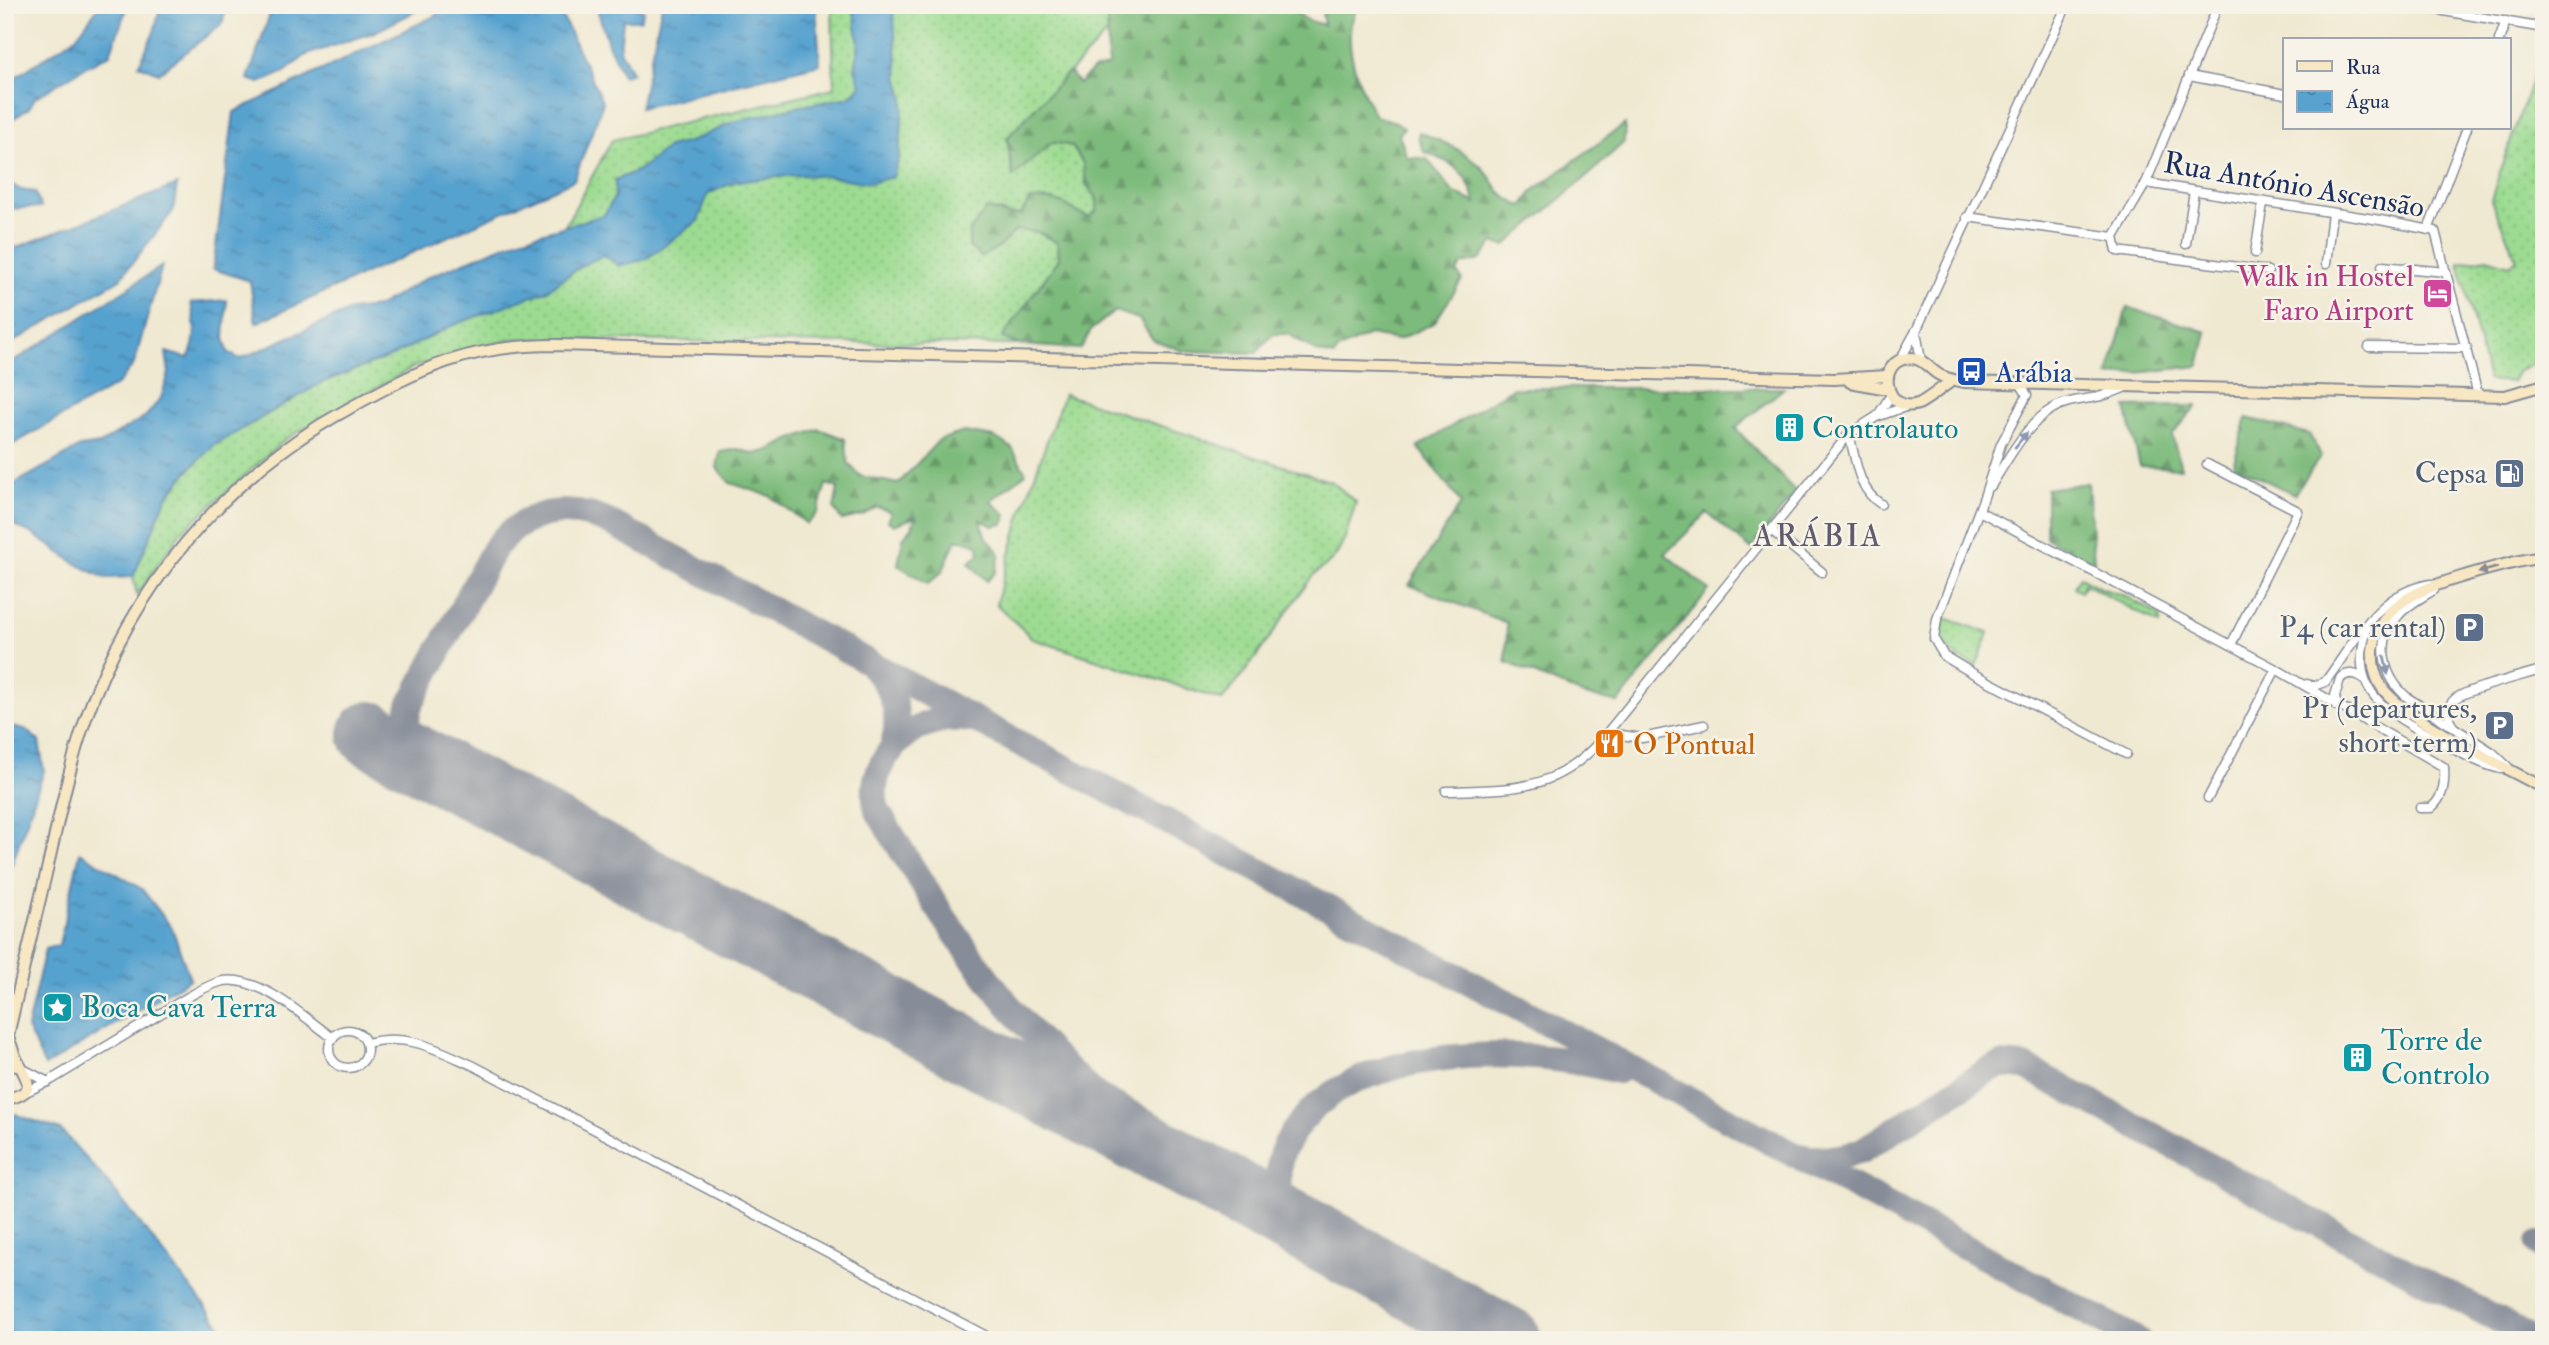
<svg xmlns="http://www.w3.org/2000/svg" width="2549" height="1345" font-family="'IM FELL Double Pica',serif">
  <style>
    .grass { fill: url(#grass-dots); stroke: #5c8578; stroke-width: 2 }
    .forest { fill: url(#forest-firs); stroke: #4c756c; stroke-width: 2 }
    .water { fill: url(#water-ripples); stroke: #396896; stroke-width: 2 }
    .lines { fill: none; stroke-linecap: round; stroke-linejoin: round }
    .taxiway { stroke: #868c98; stroke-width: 26 }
    .runway { stroke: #868c98; stroke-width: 66 }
    .street-casing { stroke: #868c98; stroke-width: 11 }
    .secondary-casing { stroke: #868c98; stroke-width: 14 }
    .street { stroke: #fff; stroke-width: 8 }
    .secondary { stroke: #f8e7c3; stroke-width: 10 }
    .oneway { fill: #8d97ae }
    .oneway2 { fill: #8a8b90 }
    .labels { text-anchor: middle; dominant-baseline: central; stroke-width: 5; stroke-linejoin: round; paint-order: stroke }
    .street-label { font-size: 30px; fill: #1b2f5e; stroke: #f7f3e8 }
    .hotel-label { font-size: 30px; fill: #b23c85; stroke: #f7f3e8; text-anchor: end }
    .transit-label { font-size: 30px; fill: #164399; stroke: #f7f3e8; text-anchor: start }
    .culture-label { font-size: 30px; fill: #0d838f; stroke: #f7f3e8; text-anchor: start }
    .service-label { font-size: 30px; fill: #4e5e75; stroke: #f7f3e8; text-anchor: end }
    .food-label { font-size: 30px; fill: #c56008; stroke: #f7f3e8; text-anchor: start }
    .neighbourhood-label { font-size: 32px; letter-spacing: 2px; fill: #615b70; stroke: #f7f3e8 }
  </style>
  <defs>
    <pattern id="grass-dots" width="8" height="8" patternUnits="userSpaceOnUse" patternTransform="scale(1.75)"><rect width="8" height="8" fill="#9cdb91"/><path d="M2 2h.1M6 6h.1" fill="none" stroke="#86bc7f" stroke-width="1.8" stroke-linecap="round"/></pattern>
    <pattern id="forest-firs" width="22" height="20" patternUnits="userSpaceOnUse" patternTransform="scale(1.75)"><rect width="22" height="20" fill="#7dbb7b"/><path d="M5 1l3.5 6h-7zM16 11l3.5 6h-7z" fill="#669868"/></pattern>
    <pattern id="water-ripples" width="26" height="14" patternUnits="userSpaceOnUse" patternTransform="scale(1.75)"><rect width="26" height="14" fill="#57a2cf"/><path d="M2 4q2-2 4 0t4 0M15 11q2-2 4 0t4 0" fill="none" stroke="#4784ab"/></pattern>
  </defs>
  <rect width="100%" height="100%" fill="#f7f3e8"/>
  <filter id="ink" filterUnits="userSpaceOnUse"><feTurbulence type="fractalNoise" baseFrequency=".0143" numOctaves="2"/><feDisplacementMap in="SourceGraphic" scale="14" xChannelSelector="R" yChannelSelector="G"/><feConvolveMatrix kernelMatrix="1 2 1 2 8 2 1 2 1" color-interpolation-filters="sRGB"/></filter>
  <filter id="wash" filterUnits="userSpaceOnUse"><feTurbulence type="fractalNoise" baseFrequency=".00686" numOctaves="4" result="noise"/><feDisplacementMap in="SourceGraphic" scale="28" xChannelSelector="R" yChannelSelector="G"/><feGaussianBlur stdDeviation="1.57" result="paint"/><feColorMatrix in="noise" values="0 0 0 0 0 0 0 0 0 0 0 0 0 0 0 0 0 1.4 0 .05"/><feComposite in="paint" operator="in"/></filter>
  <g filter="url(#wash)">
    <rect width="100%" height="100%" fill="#f0e9d1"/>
    <!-- grass -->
    <g class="grass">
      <polygon points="832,5 1107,5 1108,32 1007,138 1013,176 1052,142 1072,146 1083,163 1086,184 1097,198 1097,210 1090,217 1076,215 1067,205 1012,217 1000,211 986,209 969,233 999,247 1016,230 1038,232 1058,243 1059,259 1003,337 1020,345 513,339 416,366 286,439 181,532 137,595 133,577 166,498 189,470 213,446 323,382 394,355 451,326 561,233 612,140 834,88"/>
      <polygon points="2544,47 2544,359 2517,372 2512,382 2488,380 2459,263 2487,258 2509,265 2517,260 2491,200 2504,159"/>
      <path d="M1064,394L1332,482L1356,502C1350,520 1345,547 1331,561C1325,567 1316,571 1311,578C1282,619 1255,662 1222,700L1033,639L996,604L1023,508Z"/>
      <polygon points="2080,577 2100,588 2125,596 2159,615 2161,617 2160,624 2085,584 2081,591 2074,587"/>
      <path d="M1945,618L1989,633L1976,666C1950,653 1934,651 1945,618Z"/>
    </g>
    <!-- forest -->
    <g class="forest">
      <path d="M1107,5H1286L1307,20L1324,25L1321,5H1358C1355,13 1350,23 1350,32C1348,60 1362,91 1375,116L1396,122L1404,128L1399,135L1407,157L1427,159L1453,192L1476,203C1468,173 1454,162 1424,152L1418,137L1419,132C1442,142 1459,147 1478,164C1499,182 1492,194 1522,206L1534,190L1625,124L1624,142L1590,174L1505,246L1493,243L1480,260L1462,264L1457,272L1462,280L1434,323L1398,340L1369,335L1339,349L1334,356L1317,352L1288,334H1273L1256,353L1183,351L1153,340L1139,319L1115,311L1091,330L1081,349L1020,345L1002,338L1059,259L1058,243L1038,232L1016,230L999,247L981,257L969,247V233L986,209C999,211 1009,218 1022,214L1029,200C1042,199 1052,198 1064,204C1075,209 1075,214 1090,217L1097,210V198L1086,184L1083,163L1072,146L1052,142L1013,177L1007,138L1069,72L1079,84L1092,70L1108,66Z"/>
      <polygon points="2127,307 2207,332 2199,366 2108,376"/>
      <polygon points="1513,388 1784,388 1735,428 1796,492 1751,549 1707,513 1665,554 1709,590 1618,703 1581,694 1506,662 1507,623 1409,585 1461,503 1418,447"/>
      <polygon points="2197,406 2172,435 2181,468 2140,466 2126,407"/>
      <polygon points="2247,418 2309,434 2321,456 2294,494 2233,465"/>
      <polygon points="819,429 845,439 848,463 860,476 898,484 939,440 964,432 994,437 1012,448 1026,473 990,501 1006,514 1004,524 993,526 981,520 985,535 1000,554 995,573 987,581 969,563 979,554 978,545 963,540 956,540 942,572 928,584 898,565 903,538 912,528 915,517 894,525 888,521 891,512 877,507 863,515 842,520 834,509 838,488 826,484 818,512 807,524 770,496 730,483 717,468 720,452 738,449 753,454 767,451 790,440"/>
      <polygon points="2088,483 2094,562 2046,538 2046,489"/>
    </g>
    <!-- water -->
    <g class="water">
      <polygon points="100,5 128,5 110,54 85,67 35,98 29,108 8,122 5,113 5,84 76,37"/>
      <polygon points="161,5 227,5 222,24 159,73 139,65 154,32"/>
      <polygon points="273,5 422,5 414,12 375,32 306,55 285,72 260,83 248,79"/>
      <polygon points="447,5 557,5 603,103 574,180 256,323 250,281 213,269 234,112 435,16"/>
      <polygon points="596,5 630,5 644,10 640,20 623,20 620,50 632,72 623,76 608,44"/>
      <polygon points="662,5 816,5 820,64 640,108"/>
      <path d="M853,5H893L898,76L904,98L899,158L893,177L870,183L827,176L796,175L734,182L708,194L698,221L646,259L619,266L604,255L581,266L546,291L451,326L394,355L323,382L213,446L189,470L166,498L133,577L105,578L78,565L31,533L5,521V489L80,447L100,444L146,416L161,398L169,373L166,352L188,358C198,339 195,323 191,303L227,300L224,338L228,352L240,359L351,310L377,307L428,277L520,239L604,215L615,196V180L639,170L668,147L692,141L733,122L791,108L849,97L861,86L855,69L859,45Z"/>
      <polygon points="5,180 21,190 35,192 41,207 5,209"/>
      <polygon points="177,185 173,211 120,279 5,347 5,252"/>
      <polygon points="162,266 134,364 118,384 5,449 5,367"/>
      <polygon points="5,725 25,729 39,741 44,771 5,885"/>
      <polygon points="80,852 142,889 172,928 190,979 45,1066 27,1028 45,949 59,945"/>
      <polygon points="15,1114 61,1130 108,1183 232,1340 5,1340 5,1120"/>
    </g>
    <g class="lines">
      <!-- taxiway -->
      <g class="taxiway">
        <path d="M873,668C896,691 903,722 890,752"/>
        <path d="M970,720C921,709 862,757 877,810C925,890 975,971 1039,1040C1079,1083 1125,1119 1170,1157"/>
        <path d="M423,761C405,745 404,727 410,705L494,549C526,509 569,502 615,525L985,725L1795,1155C1819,1161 1838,1159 1861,1151L1990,1069L2002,1065L2025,1067L2515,1329L2529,1340"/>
        <polyline points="1804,1160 2138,1340"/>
        <path d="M1306,1231C1283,1212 1275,1190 1280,1160C1282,1148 1290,1137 1297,1127C1358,1042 1528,1046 1618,1071"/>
        <polyline points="2538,1244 2544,1248"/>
      </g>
      <!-- runway -->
      <polyline class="runway" points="371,734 1170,1157 1509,1340"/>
    </g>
  </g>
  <g filter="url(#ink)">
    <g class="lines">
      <defs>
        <g id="street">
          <polyline points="2408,5 2538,27 2544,18"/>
          <polyline points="2499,40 2506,21"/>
          <polyline points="2189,76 2285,94"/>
          <polyline points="2146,183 2218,5"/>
          <polyline points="1967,217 2114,237 2146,183 2380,220 2435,231 2478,395"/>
          <polyline points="2428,230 2467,128"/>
          <polyline points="2114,237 2117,251 2268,271"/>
          <polyline points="2186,244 2194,191"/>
          <polyline points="2255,253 2263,203"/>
          <polyline points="2326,264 2332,213"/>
          <polyline points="2382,266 2446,272"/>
          <polyline points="1916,331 1921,361"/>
          <polyline points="2369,347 2467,348"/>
          <polyline points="1900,360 1916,331 2067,5"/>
          <polyline points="2020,383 2027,395 2001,444 1984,497 1937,619 1934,639 1944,656 1974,674 2126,754"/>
          <polyline points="1878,415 1891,395"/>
          <path d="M1849,434C1856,459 1857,489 1881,504"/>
          <polyline points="2207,464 2298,511 2231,645"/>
          <path d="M1991,486C2006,462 2027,423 2052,409C2068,399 2088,400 2105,395C2112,393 2119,390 2126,387"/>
          <polyline points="1979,511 2276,669 2208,798"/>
          <polyline points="1771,530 1822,572"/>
          <path d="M2434,590C2421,598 2407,605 2398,616C2374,643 2384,678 2408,698L2492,752L2508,767"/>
          <path d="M2370,620C2344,690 2383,710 2437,740C2458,751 2478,764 2501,769"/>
          <path d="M2276,669L2444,767C2445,783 2444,797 2431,808H2420"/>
          <path d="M2307,684L2314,686L2325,682C2356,641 2376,593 2431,584"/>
          <path d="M2337,706L2335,696L2340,679C2348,671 2357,673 2365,680"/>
          <path d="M2454,728C2447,719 2446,706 2455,699C2466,689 2526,675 2544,669"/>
          <polyline points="1607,733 1642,738 1704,725"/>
          <path d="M1446,791C1516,789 1559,792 1607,733L1849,434L1876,417L1908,406"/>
          <circle cx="348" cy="1049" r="19"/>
          <path d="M367,1043C407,1032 438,1050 474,1066L994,1340"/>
          <polyline points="23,1069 48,1082"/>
          <path d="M22,1094L51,1080L188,997C199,991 210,984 223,981C259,975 305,1018 333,1038"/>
        </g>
        <g id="secondary">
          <path d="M1953,380C1945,385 1925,402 1918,404C1884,415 1875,359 1910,358C1923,358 1928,368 1938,374C1945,379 1955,380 1964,382L2505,396L2544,385"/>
          <polyline points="1850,382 1888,389"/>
          <path d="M2544,557C2519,560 2495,567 2471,574C2429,587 2379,599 2373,650C2372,662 2375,676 2381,686C2400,717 2508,769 2544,788"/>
          <path d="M5,1049C18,991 32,933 46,874C58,823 68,770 85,721C131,588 225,476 348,409C423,367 469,345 557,345L1834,379L1887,376"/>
          <polyline points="5,1065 19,1066"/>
          <path d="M5,1100C33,1092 32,1087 19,1064C14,1056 12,1046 8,1037"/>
        </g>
      </defs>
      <!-- street casing -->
      <use href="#street" class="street-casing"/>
      <!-- secondary casing -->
      <use href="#secondary" class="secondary-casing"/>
      <!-- street -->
      <use href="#street" class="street"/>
      <!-- secondary -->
      <use href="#secondary" class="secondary"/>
    </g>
    <!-- one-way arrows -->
    <defs><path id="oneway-solid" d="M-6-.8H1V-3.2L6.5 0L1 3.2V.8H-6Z" transform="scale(1.75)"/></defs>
    <g class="oneway">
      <use href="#oneway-solid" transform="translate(2021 440) rotate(-51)"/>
      <use href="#oneway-solid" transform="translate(2386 665) rotate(78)"/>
    </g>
    <use class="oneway2" href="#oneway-solid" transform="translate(2488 570) rotate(164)"/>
  </g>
  <!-- icons -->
  <defs>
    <symbol id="hotel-square" viewBox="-11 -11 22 22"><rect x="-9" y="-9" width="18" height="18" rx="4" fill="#d1479c" stroke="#f7f3e8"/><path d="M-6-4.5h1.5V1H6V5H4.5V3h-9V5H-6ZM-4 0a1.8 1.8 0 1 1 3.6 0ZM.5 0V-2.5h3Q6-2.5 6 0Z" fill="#fff"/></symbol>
    <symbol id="bus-square" viewBox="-11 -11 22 22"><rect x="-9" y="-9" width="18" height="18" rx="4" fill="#1a4fb4" stroke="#f7f3e8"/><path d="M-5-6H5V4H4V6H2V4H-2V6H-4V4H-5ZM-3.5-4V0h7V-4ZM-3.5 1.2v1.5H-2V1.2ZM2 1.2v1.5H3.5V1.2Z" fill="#fff"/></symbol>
    <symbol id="building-square" viewBox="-11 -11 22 22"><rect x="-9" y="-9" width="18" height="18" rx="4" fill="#0f9aa8" stroke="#f7f3e8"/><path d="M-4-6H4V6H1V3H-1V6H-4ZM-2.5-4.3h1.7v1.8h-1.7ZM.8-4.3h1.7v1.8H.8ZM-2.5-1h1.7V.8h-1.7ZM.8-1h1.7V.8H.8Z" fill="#fff"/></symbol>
    <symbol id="fuel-square" viewBox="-11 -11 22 22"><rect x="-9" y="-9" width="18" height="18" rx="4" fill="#5c6f8a" stroke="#f7f3e8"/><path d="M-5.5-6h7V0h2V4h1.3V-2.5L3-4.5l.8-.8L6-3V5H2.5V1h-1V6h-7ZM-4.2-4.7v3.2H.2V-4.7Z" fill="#fff"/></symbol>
    <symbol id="parking-square" viewBox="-11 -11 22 22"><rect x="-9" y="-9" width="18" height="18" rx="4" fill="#5c6f8a" stroke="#f7f3e8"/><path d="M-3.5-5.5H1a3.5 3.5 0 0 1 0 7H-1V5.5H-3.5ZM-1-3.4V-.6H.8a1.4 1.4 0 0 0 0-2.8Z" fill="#fff"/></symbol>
    <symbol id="restaurant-square" viewBox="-11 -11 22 22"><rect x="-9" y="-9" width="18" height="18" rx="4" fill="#e8710a" stroke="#f7f3e8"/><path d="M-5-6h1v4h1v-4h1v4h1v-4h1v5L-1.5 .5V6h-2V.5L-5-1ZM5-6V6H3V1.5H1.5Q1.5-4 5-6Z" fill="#fff"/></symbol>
    <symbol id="sight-square" viewBox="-11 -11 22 22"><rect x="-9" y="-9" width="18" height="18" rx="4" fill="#0f9aa8" stroke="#f7f3e8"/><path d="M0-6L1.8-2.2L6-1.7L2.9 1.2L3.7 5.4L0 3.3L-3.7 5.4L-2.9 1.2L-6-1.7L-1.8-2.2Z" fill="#fff"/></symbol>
  </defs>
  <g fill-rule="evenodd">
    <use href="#hotel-square" x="2420" y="276" width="35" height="35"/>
    <use href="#bus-square" x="1954" y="354" width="35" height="35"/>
    <use href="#building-square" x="1772" y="410" width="35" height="35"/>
    <use href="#fuel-square" x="2492" y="456" width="35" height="35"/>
    <use href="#parking-square" x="2452" y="610" width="35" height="35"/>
    <use href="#parking-square" x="2482" y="708" width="35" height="35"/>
    <use href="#restaurant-square" x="1592" y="726" width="35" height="35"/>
    <use href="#sight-square" x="40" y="990" width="35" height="35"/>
    <use href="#building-square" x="2340" y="1040" width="35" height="35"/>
  </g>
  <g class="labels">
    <!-- street labels -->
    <g class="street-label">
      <text transform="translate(2294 185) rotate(10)">Rua António Ascensão</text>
    </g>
    <!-- hotel labels -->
    <g class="hotel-label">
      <text x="2414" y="276">Walk in Hostel<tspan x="2414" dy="34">Faro Airport</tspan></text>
    </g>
    <!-- transit labels -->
    <g class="transit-label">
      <text x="1995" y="372">Arábia</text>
    </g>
    <!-- culture labels -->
    <g class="culture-label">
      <text x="1812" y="428">Controlauto</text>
      <text x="81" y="1007">Boca Cava Terra</text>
      <text x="2381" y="1040">Torre de<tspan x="2381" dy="34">Controlo</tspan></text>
    </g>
    <!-- service labels -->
    <g class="service-label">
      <text x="2487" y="473">Cepsa</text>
      <text x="2446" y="627">P4 (car rental)</text>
      <text x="2477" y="708">P1 (departures,<tspan x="2477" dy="34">short-term)</tspan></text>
    </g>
    <!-- food labels -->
    <g class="food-label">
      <text x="1633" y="744">O Pontual</text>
    </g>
    <!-- neighbourhood labels -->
    <g class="neighbourhood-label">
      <text x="1818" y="536">ARÁBIA</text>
    </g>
  </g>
  <!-- margin -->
  <rect width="2549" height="1345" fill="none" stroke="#f7f3e8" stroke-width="28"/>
  <!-- legend -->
  <rect x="2283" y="38" width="228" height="91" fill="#f7f3e8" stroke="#9fa5b1" stroke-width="2"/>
  <rect x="2297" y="61" width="35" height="10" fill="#f8e7c3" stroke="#9fa5b1" stroke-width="2"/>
  <text x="2346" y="74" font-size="21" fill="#1b2f5e">Rua</text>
  <rect x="2297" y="91" width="35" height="21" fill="url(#water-ripples)" stroke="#9fa5b1" stroke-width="2"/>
  <text x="2346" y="108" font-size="21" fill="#1b2f5e">Água</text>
</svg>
